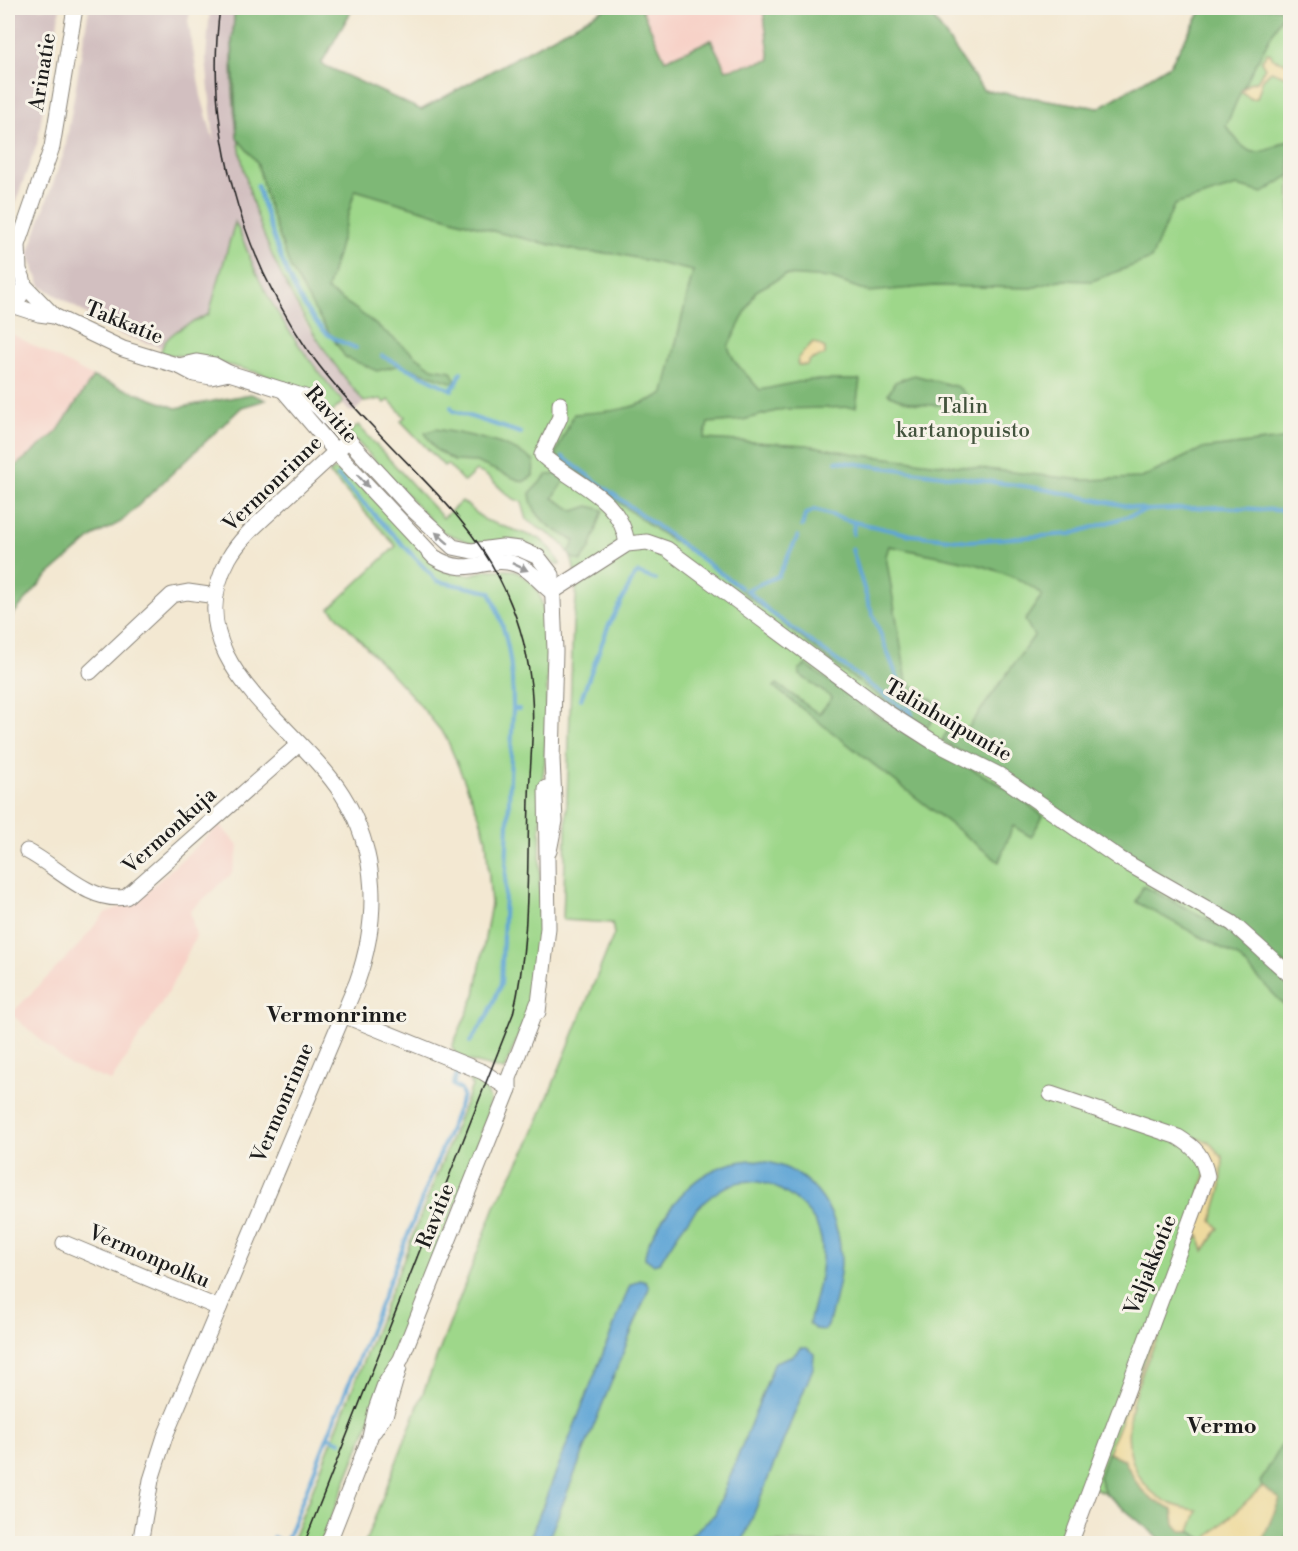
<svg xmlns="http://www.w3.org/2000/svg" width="1298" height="1551" font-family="'Libre Bodoni',serif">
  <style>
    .built { fill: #f7d1c7 }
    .industrial { fill: #d2bfc0 }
    .green { fill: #9ed78a; stroke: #5d7a53; stroke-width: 1.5 }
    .forest { fill: #7eb876; stroke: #4d6a49; stroke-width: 1.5 }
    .sand { fill: #eeda9e; stroke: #857b5d; stroke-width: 1.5 }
    .water { fill: #5fa5d5; stroke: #3e6078; stroke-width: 1.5 }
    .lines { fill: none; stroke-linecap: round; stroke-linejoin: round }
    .stream { stroke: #5fa5d5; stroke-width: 4 }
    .minor-casing { stroke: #888277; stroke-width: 17 }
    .minor { stroke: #fff; stroke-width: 15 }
    .tram { stroke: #1c1c1c; stroke-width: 1.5 }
    .oneway { fill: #999 }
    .labels { text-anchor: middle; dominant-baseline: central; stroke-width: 6; stroke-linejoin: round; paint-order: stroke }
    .street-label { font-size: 21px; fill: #1c1c1c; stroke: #f7f3e8 }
    .park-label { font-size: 21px; fill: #43543d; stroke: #f7f3e8 }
    .neighbourhood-label { font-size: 22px; font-weight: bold; fill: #1c1c1c; stroke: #f7f3e8 }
  </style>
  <rect width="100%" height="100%" fill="#f7f3e8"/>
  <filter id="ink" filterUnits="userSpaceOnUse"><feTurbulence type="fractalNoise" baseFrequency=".0167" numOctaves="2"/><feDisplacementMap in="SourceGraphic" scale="12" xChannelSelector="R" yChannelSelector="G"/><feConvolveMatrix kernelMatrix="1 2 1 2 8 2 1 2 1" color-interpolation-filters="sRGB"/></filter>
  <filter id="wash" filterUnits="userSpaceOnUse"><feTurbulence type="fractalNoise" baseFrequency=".008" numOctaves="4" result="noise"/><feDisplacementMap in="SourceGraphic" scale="24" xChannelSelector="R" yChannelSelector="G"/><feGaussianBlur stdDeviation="1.35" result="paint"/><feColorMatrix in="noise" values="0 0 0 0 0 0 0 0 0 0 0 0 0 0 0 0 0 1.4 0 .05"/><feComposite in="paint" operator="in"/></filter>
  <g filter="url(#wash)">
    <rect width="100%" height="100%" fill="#f3e8d2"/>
    <!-- built -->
    <g class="built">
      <polygon points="641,8 763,8 771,60 726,70 710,40 665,60"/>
      <polygon points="8,332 93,377 57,432 8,472"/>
      <polygon points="220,825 239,847 232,873 190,911 196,936 169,991 111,1081 69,1065 11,1014 78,946 105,913 136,901"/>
    </g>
    <!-- industrial -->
    <g class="industrial">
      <polygon points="8,8 60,8 37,144 8,223"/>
      <polygon points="89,8 191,8 188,21 201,96 214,142 206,58 210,8 235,8 232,41 232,85 290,295 307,326 364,402 354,412 349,411 342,403 298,346 259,279 235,223 209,314 172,334 161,347 119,334 41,286 28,254 65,150"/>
    </g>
    <!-- green -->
    <g class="green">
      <path d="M235,8H353L321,64L421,110L606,8H641L665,60L711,40L726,70L770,60L763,8L929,12L983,90L1099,108L1170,65L1203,8H1290V1543H1165L1105,1493L1084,1483L1061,1543H365L496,1204L530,1141L614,934L612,923L563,920L573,622C578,597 580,559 559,541C549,533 537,528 527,520L522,502C503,498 494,475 476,471L464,482L447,464L444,466L401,421L405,417L389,400L385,403L381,399L364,402C269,288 219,157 235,8Z"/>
      <path d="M235,222C244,241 250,260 259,279C281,324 311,364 343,402L331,413L296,387L259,373L197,357L161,354C161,333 193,323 209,314Z"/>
      <polygon points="358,425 443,518 462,501 485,520 540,539 552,550 560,564 556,564 528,544 512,540 471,543 441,531 349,433"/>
      <polygon points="334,470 348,472 444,571 469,575 488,570 514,570 533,583 540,596 545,615 548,645 545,760 541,793 539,950 529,1011 504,1070 458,1058 452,1047 475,995 491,904 486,839 480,818 446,737 415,699 330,608 396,546 329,473"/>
      <polygon points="465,1071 484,1082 490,1100 486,1120 460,1194 321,1543 291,1544 472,1086"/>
    </g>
    <!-- forest -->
    <g class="forest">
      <path d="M235,8H353L321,64L421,110L606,8H641L665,60L711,40L726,70L770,60L763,8L929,12L983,90L1099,108L1170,65L1203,8H1286L1241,91L1226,126C1250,158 1253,158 1289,140L1290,175L1263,193L1237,186L1174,205L1151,259L1092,281L1059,280L1032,288L934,286L869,292L830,278L785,275L756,291L728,347L735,362L760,390L808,380H860L856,407L784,409L743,420L708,423L704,439L807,445L861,455L1083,480L1142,478L1201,449L1290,438V967L1140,867L942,740L950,727L966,731L1034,636L1025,620L1042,595C1006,563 936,557 889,546L886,556L907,682L941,707L926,729L844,672L700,558L656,530L555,455L574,414C606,412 636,410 664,393L693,271L618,254L582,252L500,233L355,190L327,290L353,307L432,368L451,371L457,384L400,365L377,371L345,357L317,314L290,267L268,204L257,162L237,138L232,41Z"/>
      <path d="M914,375L958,387L971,399C944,409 913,407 888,394L895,382Z"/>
      <polygon points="93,377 176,408 251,394 266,400 242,407 121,522 94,536 47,576 8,620 8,472 57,432"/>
      <path d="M436,429C469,435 507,441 534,461L533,476L523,482L476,462L454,461L435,449L425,433Z"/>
      <path d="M559,474L564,481L553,498L574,511L589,506L603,510L590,549L581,561L572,558L569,552L575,541C555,531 531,518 530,493L547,475Z"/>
      <polygon points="806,665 879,717 1006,788 1043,816 1031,837 1013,826 999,862 774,687 777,684 819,714 832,698 800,675 799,669"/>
      <polygon points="1143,886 1225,928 1250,946 1290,988 1290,1011 1238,957 1136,902"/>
      <polygon points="1290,1430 1290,1526 1284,1543 1261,1543 1280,1499 1262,1487 1260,1482"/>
      <path d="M1107,1453L1124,1459C1138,1488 1143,1497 1173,1510L1175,1524L1181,1530L1190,1531L1210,1543H1165L1105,1493L1099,1477Z"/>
    </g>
    <!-- sand -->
    <g class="sand">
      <polygon points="1267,53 1271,54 1272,59 1290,64 1290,78 1271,71 1263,79 1257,98 1251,99 1241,91 1249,83 1257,81 1265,68 1261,61"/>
      <polygon points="813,342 825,348 825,355 810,360 807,365 798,365 798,358"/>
      <polygon points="1197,1139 1208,1141 1223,1158 1221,1189 1212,1221 1219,1228 1204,1251 1199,1235 1185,1254 1209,1160 1195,1140"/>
      <path d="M1161,1318H1166C1144,1370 1104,1437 1148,1488C1160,1501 1180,1509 1198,1510L1190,1531H1181L1175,1524L1173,1510C1143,1497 1138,1488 1124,1459L1108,1453Z"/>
      <polygon points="1262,1487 1280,1499 1261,1543 1210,1543 1205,1540"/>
    </g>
    <!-- water -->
    <g class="water">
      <path d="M751,1160C808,1163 841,1208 841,1263C840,1284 833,1306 828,1326L825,1330L815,1329L809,1324C815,1297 826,1266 821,1239C817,1219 805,1207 790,1196C728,1152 688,1216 660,1262L653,1264L645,1258C645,1247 653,1235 659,1225C683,1187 705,1165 751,1160Z"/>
      <polygon points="640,1280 646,1282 649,1288 547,1543 528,1543 630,1285"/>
      <polygon points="800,1348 807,1348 814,1354 813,1368 742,1543 682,1543 715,1514 775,1362 794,1355"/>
    </g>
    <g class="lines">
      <!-- stream -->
      <g class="stream">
        <path d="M257,186C273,233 287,293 323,330C331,339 345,343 356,348"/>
        <polyline points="382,356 452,390"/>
        <polyline points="452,388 457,383 461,372"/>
        <polyline points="451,407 453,411 521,433"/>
        <polyline points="563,457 741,588"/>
        <polyline points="836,461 1038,488 1147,510"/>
        <path d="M338,476L437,581L490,592C508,633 513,664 513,709L501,984L488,1015L470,1042"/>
        <polyline points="802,526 805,515 814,510 854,522 912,535 969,541 1071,534 1148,510 1221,507 1290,511"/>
        <polyline points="853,534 854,522"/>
        <polyline points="746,590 778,576 798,536"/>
        <polyline points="747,590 770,612 912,715 868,602 852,549"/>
        <polyline points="581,699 608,627 635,575 638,573 656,580"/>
        <polyline points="513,709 519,709"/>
        <polyline points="328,1437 341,1442"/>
        <polyline points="273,1537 284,1544"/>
        <polyline points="285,1544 463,1096 461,1090 453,1085 458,1072"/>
      </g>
    </g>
  </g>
  <g filter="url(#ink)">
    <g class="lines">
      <defs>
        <g id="minor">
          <path d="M8,263C29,272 29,297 8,306"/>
          <polyline points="19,270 18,245 52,147 75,8"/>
          <polyline points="24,285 54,316 123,349 179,366 194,374 211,377 229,373"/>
          <polyline points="11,305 39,314 54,316"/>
          <polyline points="179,366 196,362 214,365 229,373 305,397 318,407 411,508 453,547 472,551 502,547 520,549 538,557 552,575 555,651 552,759 555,821 549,851"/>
          <path d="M283,390L336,452L434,557C470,580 485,554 515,564C531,569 540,583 552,592"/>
          <path d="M560,404V417L542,455C573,484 621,496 627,544"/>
          <polyline points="552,592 627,544 647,542 667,549 885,711 932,741 999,775 1120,859 1232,923 1290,975"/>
          <polyline points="90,672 172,595 188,592 216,596"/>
          <path d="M27,851C58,867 90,904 126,897L299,744"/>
          <polyline points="538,1012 548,928 546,788"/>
          <polyline points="343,1015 483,1072 509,1089"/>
          <path d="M1051,1094L1178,1137C1196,1148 1203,1156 1207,1176L1070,1544"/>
          <polyline points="64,1243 219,1308"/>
          <polyline points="374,1431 386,1413 399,1368"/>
          <path d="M140,1544L151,1480L165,1436L357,982C379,919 379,852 342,794C296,722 173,659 229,558C241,537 261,521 278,505C302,483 325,462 348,440"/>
          <polyline points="328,1544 370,1437 376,1409 385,1384 401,1359 509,1089 509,1078 538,1003"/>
        </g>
      </defs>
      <!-- minor casing -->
      <use href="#minor" class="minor-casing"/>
      <!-- minor -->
      <use href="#minor" class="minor"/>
      <!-- tram -->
      <path class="tram" d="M220,8C204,126 240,252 307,349C327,378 351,404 375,429C417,475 471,521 499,578C515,609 526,643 530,678C536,717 530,759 529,799C527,871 530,944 513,1014L304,1544"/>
    </g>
    <!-- one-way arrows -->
    <defs><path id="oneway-solid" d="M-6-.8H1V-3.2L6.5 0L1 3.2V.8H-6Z" transform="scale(1.5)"/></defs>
    <g class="oneway">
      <use href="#oneway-solid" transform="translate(363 481) rotate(47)"/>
      <use href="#oneway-solid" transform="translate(442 538) rotate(-139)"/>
      <use href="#oneway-solid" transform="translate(520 567) rotate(25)"/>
    </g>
  </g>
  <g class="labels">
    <!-- street labels -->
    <g class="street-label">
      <text transform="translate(43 72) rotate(-81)">Arinatie</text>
      <text transform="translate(124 323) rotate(22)">Takkatie</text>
      <text transform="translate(331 415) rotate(49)">Ravitie</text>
      <text transform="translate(273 484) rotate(-44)">Vermonrinne</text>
      <text transform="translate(948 721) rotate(30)">Talinhuipuntie</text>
      <text transform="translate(170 831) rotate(-42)">Vermonkuja</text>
      <text transform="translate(283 1103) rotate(-67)">Vermonrinne</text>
      <text transform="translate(436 1216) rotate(-68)">Ravitie</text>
      <text transform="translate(149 1257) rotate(23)">Vermonpolku</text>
      <text transform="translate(1151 1265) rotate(-68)">Valjakkotie</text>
    </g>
    <!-- park labels -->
    <g class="park-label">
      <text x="963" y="407">Talin<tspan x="963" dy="24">kartanopuisto</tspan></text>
    </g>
    <!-- neighbourhood labels -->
    <g class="neighbourhood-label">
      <text x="337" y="1015">Vermonrinne</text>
      <text x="1222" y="1426">Vermo</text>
    </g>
  </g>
  <!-- margin -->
  <rect width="1298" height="1551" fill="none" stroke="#f7f3e8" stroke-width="30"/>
</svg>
